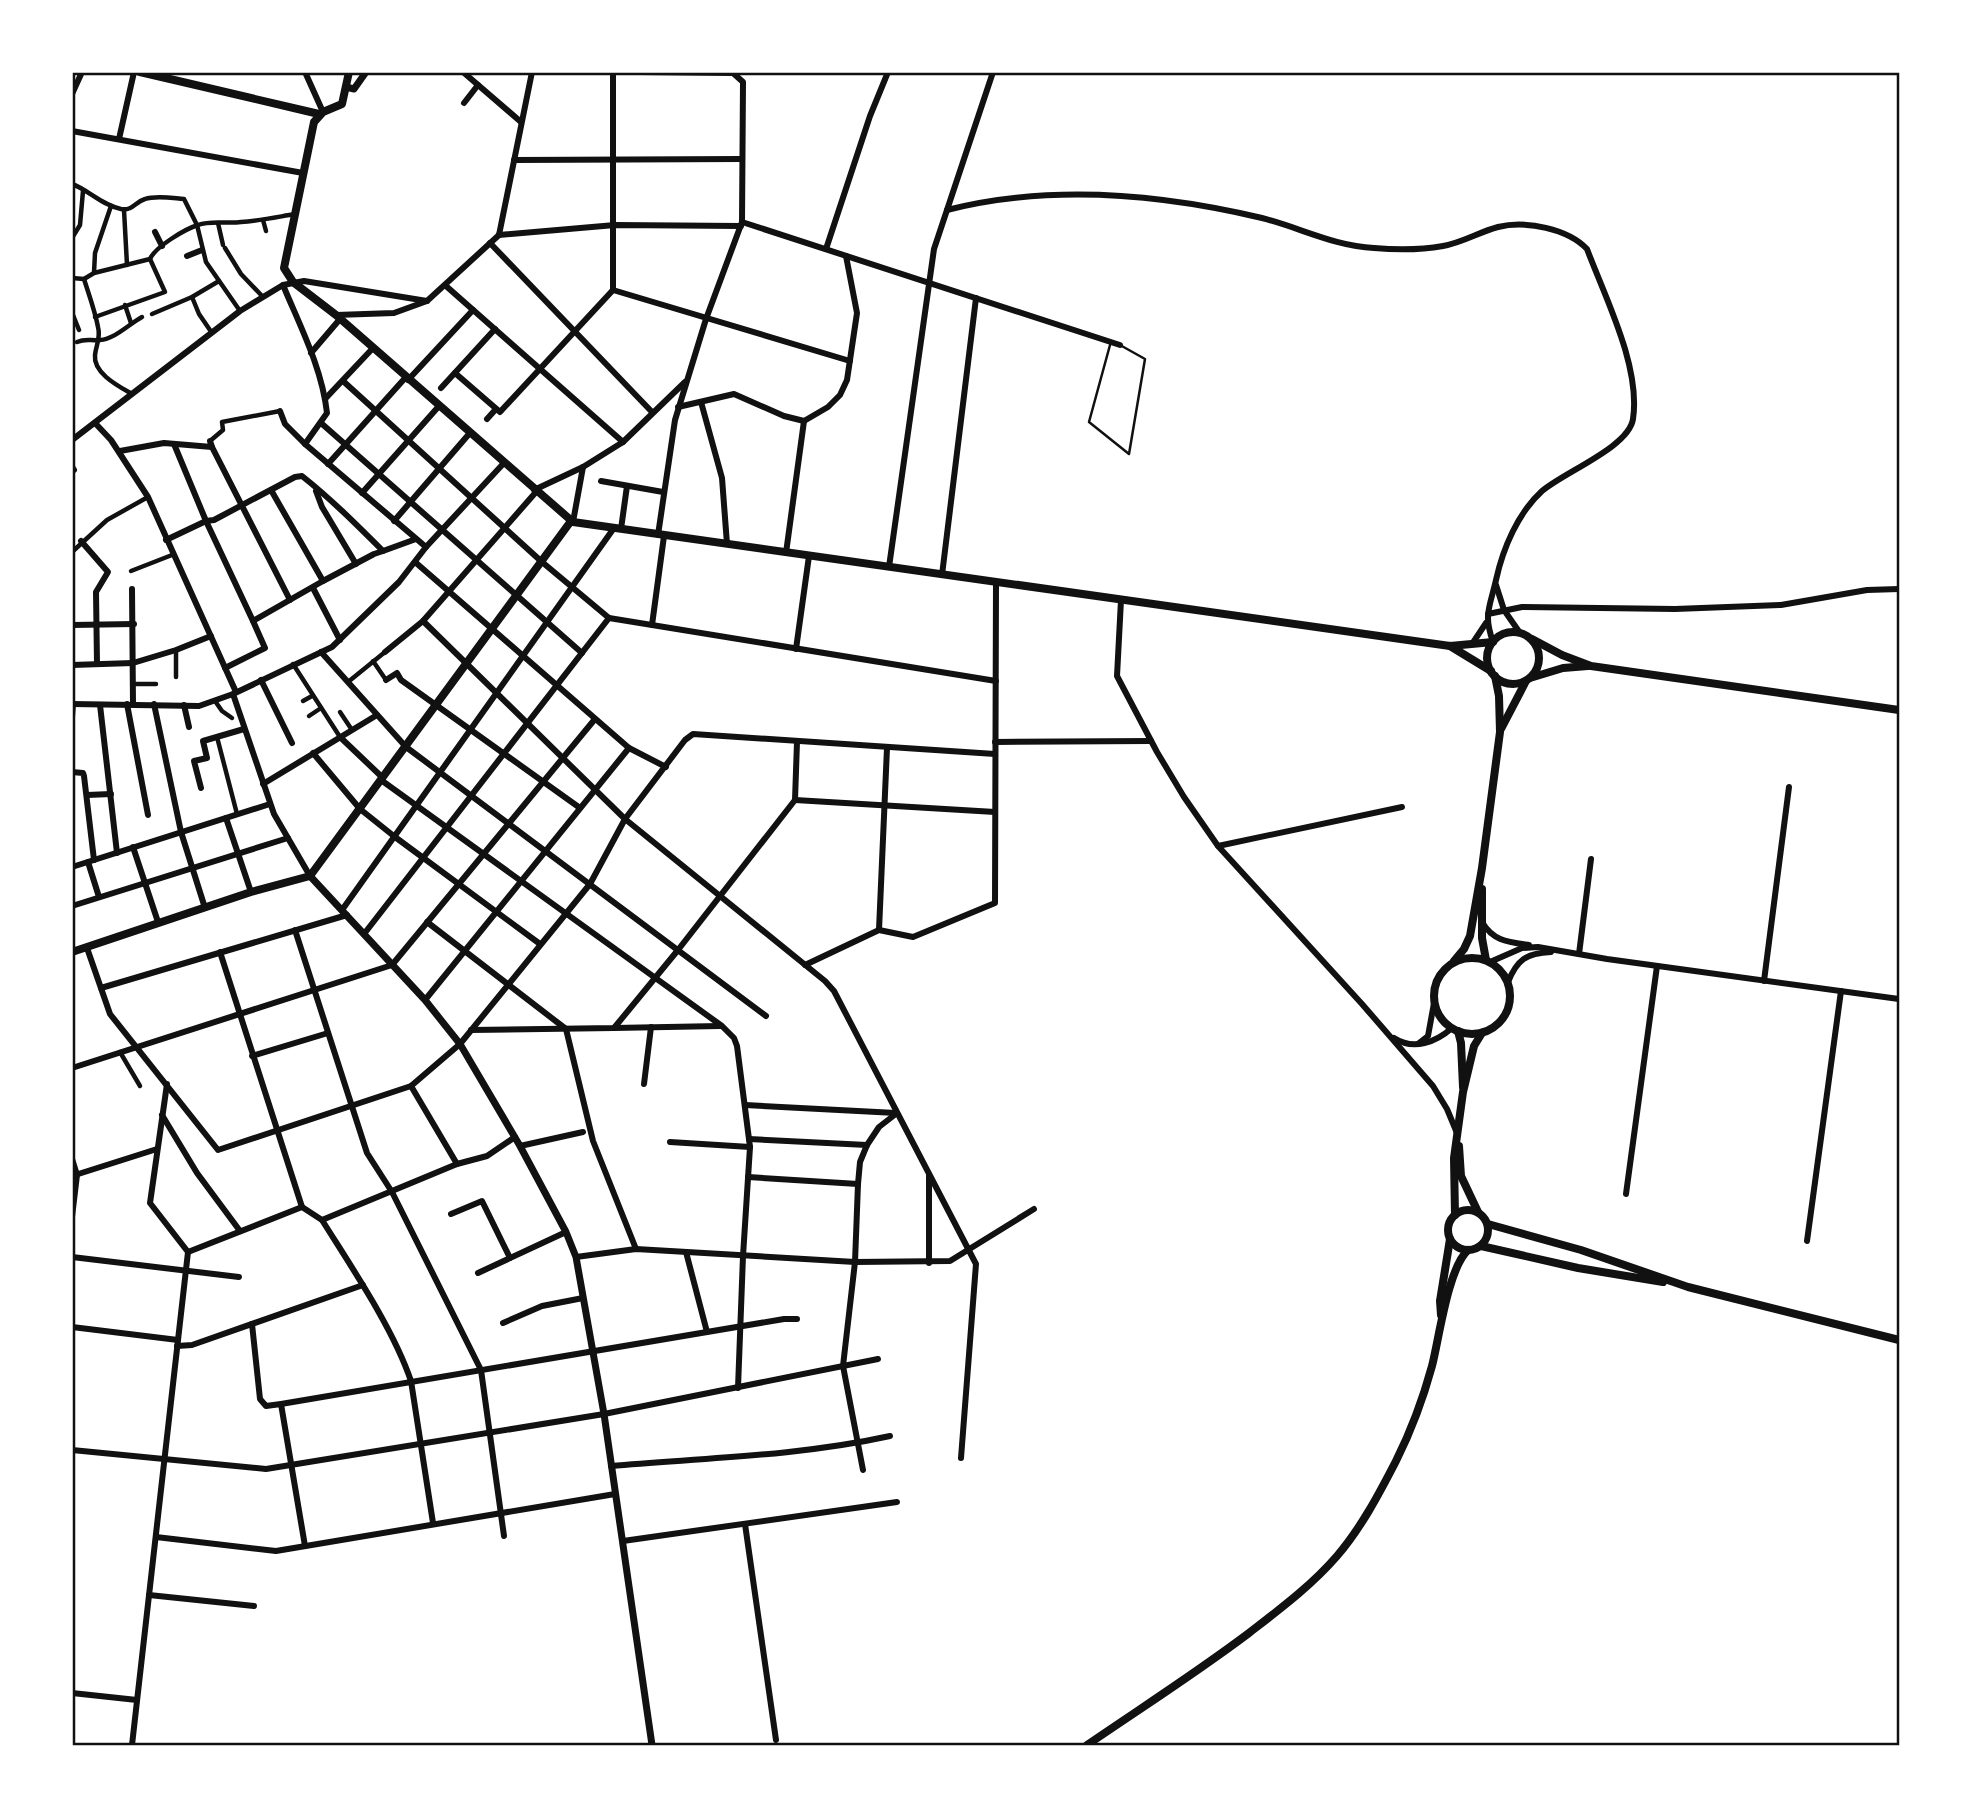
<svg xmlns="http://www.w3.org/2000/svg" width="1971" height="1817" font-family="Ubuntu,sans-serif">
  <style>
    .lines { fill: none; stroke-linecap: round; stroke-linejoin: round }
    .service { stroke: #111; stroke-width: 2.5 }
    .pedestrian { stroke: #111; stroke-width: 4.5 }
    .minor { stroke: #111; stroke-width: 6 }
    .tertiary { stroke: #111; stroke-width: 7 }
    .secondary { stroke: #111; stroke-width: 8 }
    .neatline { fill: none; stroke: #111; stroke-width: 2.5 }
  </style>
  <rect width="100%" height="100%" fill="#fff"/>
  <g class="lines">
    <!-- service -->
    <polyline class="service" points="1110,345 1089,422 1129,454 1145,359 1120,345"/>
    <!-- pedestrian -->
    <g class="pedestrian">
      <path d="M72,184C87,189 101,205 121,209C133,211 135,202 145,199C156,195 172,198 184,199L197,225L206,262L240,311"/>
      <polyline points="124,210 127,265"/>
      <polyline points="263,220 266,231"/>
      <polyline points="218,223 223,245"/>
      <polyline points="72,238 80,225 83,191"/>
      <polyline points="225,248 241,274 263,297"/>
      <polyline points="94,273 95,253 111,206"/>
      <path d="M72,278L84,279L94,273L150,259C155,247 185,229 198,225C211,220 227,224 241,222C259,221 277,217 295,214"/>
      <path d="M84,279C89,295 95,311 98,327C101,338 96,345 95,355C93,373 118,386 132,394"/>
      <polyline points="192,297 199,314 212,333"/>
      <polyline points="125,305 131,323"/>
      <polyline points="152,314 192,297 219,281"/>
      <polyline points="73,315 79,330"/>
      <polyline points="95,317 165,292 150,259"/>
      <path d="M77,342C86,338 91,341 100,340C115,339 129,324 142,317"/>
      <polyline points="210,441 223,430 222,422 280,411"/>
      <polyline points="72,552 107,520 148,497"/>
      <polyline points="131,571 172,555"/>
      <polyline points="373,661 386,680"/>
      <polyline points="293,664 340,737"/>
      <polyline points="176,677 176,650"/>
      <polyline points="348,682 385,652"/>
      <polyline points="134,684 156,684"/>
      <polyline points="215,701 222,711 232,718"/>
      <polyline points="303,701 312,696"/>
      <polyline points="340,712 352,730"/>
      <polyline points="309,716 321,708"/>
      <polyline points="217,737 237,814"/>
      <polyline points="120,1052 140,1086"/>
    </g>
    <!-- minor -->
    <g class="minor">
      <polyline points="305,72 323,112"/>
      <polyline points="463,72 521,122"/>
      <polyline points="613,72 613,290"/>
      <polyline points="639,72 733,73 743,82 742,222 706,319 675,420 658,535"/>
      <polyline points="72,94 82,72"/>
      <polyline points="464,103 478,85"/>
      <polyline points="72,131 303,173"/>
      <polyline points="119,139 134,72"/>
      <polyline points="514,160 742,159"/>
      <path d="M947,210C1049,184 1161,194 1262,218C1301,228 1334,246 1374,248C1396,250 1421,250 1443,246C1462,243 1479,232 1498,227C1526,220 1568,229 1587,249C1605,297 1641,367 1633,419C1629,447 1564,472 1542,491C1518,513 1503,548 1496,580C1490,607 1483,614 1493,642"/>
      <polyline points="742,222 1120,345"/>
      <polyline points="155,232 162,246"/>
      <polyline points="499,235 615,225 741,226"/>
      <polyline points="499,235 532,72"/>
      <polyline points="490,243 652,412"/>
      <polyline points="826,249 870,116 888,72"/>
      <polyline points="187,256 202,250"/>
      <path d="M283,285C300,326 322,368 327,413L305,444"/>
      <polyline points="446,286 623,442"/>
      <polyline points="613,290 850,361"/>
      <polyline points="336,315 394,313 427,301 499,235"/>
      <polyline points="311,353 340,319"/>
      <polyline points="455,373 500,412 613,290"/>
      <polyline points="408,380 473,310"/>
      <polyline points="343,381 542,562 609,618"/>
      <polyline points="441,388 495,329"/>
      <polyline points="325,399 373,348"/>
      <polyline points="701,402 722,478 727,544"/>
      <polyline points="678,407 734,394 784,416 804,421 828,407 840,395 847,380 857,313 846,256"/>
      <polyline points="280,411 285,424 305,444 426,547"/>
      <polyline points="487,419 496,409"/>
      <polyline points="95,423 111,440 148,497 236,692"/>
      <polyline points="321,423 582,653"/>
      <polyline points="72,440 240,311 283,285 304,281 427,301"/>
      <polyline points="174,444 206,521 253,621"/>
      <polyline points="212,447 290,600"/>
      <polyline points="120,451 164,443 212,447 210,441"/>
      <polyline points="328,464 406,377"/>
      <polyline points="72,467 74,470"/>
      <polyline points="601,481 663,492"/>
      <polyline points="271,490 323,581"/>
      <polyline points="534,490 583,467 623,442 685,382"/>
      <polyline points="316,491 322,507 356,564"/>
      <polyline points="362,493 439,406"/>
      <polyline points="394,521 469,434"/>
      <polyline points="573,522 583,467"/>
      <polyline points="621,529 627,486"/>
      <path d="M166,540L206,521L214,520L295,477L302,476C331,499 357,525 383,551L374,554L323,581L253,621L265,648L225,668"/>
      <polyline points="81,541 108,572 96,592 97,664"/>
      <polyline points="383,551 416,539"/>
      <polyline points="786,553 804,421"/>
      <polyline points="415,562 629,748 666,767"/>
      <polyline points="889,567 934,249 993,72"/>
      <polyline points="942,575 976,298"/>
      <polyline points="1496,585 1504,610 1520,633"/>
      <polyline points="313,588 340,640"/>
      <polyline points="132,589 133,704"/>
      <polyline points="1121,600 1117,676 1157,752 1184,797 1218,846 1362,1004 1433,1086 1447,1109 1457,1133"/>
      <polyline points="1488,614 1522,607 1675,609 1781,605 1867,590 1899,589"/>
      <polyline points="609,618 996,681"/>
      <polyline points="423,621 625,819 825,981 834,991 976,1264 961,1458"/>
      <polyline points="72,625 134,624"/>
      <polyline points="652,625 664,536"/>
      <polyline points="1472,644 1486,623"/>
      <polyline points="796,649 809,556"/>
      <polyline points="321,652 406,747 766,1016"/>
      <polyline points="385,652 423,621 536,492"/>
      <polyline points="72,665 133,663 176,650 211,636"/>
      <polyline points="261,680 292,743"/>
      <polyline points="386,680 397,673 401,680 580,808"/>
      <polyline points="233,694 274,814 310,876"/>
      <polyline points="72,704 199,706 233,694 332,647 399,582 426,547 503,464"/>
      <polyline points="127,704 148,815"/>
      <polyline points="154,704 181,832 205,908"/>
      <polyline points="100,705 117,853"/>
      <polyline points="184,705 189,727"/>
      <polyline points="72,717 73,704"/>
      <polyline points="340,737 383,778"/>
      <polyline points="995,742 1151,741"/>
      <polyline points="313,753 360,809 395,837 540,944"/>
      <polyline points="72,772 83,773 84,776 94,860"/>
      <polyline points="381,780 722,1026 734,1038 737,1046 750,1147 743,1256 738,1388"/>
      <polyline points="263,784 377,715"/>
      <polyline points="201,788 194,761 207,758 203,741 244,729"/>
      <polyline points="87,795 111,794"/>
      <polyline points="795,800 995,812"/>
      <polyline points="226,818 251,892"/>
      <polyline points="1218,846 1402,807"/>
      <polyline points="133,847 158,922"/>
      <polyline points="88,862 99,897"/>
      <polyline points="72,867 270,804"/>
      <polyline points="72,906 288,838"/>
      <polyline points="342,910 614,528"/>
      <polyline points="427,922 566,1029 593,1141 636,1249"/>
      <path d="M1482,922C1493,941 1508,942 1529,945"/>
      <polyline points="295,930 367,1153 392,1192 481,1370 504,1536"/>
      <polyline points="879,930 887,748"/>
      <polyline points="364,934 609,618"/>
      <polyline points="87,948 110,1014 218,1150 411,1086 460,1044 590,884 625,819 685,740 693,734 995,754"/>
      <polyline points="220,952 302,1207"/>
      <polyline points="1579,954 1591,859"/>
      <polyline points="1490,962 1522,948 1538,947 1607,959 1899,999"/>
      <polyline points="805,965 879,930 913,937 995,903 996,583"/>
      <polyline points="1764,981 1789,787"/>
      <path d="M1508,982C1517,960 1526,953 1551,952"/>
      <polyline points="101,988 347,915"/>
      <polyline points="425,1000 629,748"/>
      <polyline points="614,1028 720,1026"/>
      <polyline points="471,1030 614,1028 678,950 795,800 797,742"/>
      <path d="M1394,1038C1414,1051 1436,1042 1452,1028"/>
      <polyline points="1419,1043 1428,1036 1434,1003"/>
      <polyline points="252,1056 328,1033"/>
      <polyline points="72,1068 392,965 595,719"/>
      <polyline points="644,1084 651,1027"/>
      <polyline points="411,1086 457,1164"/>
      <polyline points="745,1105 896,1113"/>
      <polyline points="162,1115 197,1173 240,1231"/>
      <polyline points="749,1139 867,1145"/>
      <polyline points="670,1142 750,1147"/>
      <polyline points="520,1146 583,1132"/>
      <polyline points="72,1159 77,1175 72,1217"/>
      <polyline points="929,1175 929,1263"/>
      <polyline points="72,1176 157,1149"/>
      <polyline points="748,1177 858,1184"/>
      <polyline points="1626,1194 1657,966"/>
      <polyline points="451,1214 482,1201 510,1258"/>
      <path d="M322,1220C352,1268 393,1328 411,1381L433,1523"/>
      <polyline points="1807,1241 1841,991"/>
      <polyline points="188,1252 302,1207 322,1220 457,1164 487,1156 515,1137"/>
      <polyline points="686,1252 707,1332"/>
      <polyline points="72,1257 239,1277"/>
      <polyline points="576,1257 636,1249 855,1262 950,1261 1034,1209"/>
      <polyline points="478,1273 566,1232"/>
      <polyline points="503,1323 542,1306 583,1298"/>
      <polyline points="252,1324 260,1399 266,1406 281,1404 305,1546"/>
      <polyline points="72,1327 178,1340"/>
      <polyline points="177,1346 192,1345 363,1285"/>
      <polyline points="281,1404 784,1319 797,1319"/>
      <polyline points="72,1450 266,1469 604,1414 878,1359"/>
      <path d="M611,1466C704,1458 799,1456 890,1436"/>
      <polyline points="863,1470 843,1366 855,1262 858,1184 860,1162 867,1145 879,1127 897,1113"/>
      <polyline points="745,1524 776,1740"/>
      <polyline points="156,1537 276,1551 615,1494"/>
      <polyline points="623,1541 897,1502"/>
      <polyline points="149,1595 254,1606"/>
      <polyline points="72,1693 137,1700"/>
      <polyline points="132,1745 188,1252 150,1203 167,1084"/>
    </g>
    <!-- tertiary -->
    <g class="tertiary">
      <polyline points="346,87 354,89 366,72"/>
      <polyline points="310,876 425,1000 460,1044 520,1146 566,1232 576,1257 604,1414 652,1745"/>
    </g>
    <!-- secondary -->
    <g class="secondary">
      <polyline points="140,72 319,114"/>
      <polyline points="349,72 342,104 323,112 314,122 284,268 293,282 336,315 573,522 1450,646 1493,642"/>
      <circle cx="1513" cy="658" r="26"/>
      <polyline points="1532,639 1562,655 1591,666 1899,710"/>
      <polyline points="1450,646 1491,671"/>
      <polyline points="1530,678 1563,668 1588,666"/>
      <polyline points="1501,729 1526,681"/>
      <polyline points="1482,889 1482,938 1486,960"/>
      <polyline points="72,952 251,892 310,876 571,521"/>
      <circle cx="1472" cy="996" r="38"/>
      <polyline points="1454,961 1464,949 1470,936 1482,868 1500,732 1499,696 1495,676"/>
      <polyline points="1458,1031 1461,1043 1463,1087"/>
      <polyline points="1459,1146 1461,1176 1478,1212"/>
      <circle cx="1468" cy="1230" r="20"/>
      <polyline points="1455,1215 1454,1158 1463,1092 1474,1046 1482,1033"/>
      <polyline points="1488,1224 1581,1250 1688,1287 1899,1340"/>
      <polyline points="1481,1246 1578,1268 1663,1282"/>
      <polyline points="1441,1315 1440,1301 1450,1239"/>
      <path d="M1087,1745C1141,1708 1196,1673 1249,1633C1280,1609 1311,1586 1337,1556C1361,1528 1379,1494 1396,1461C1411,1431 1423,1399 1432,1366C1439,1339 1448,1268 1468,1250"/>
    </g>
  </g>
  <!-- border -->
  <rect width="1971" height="1817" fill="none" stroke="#ffffff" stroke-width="147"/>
  <rect x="74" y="74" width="1824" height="1670" class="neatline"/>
</svg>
